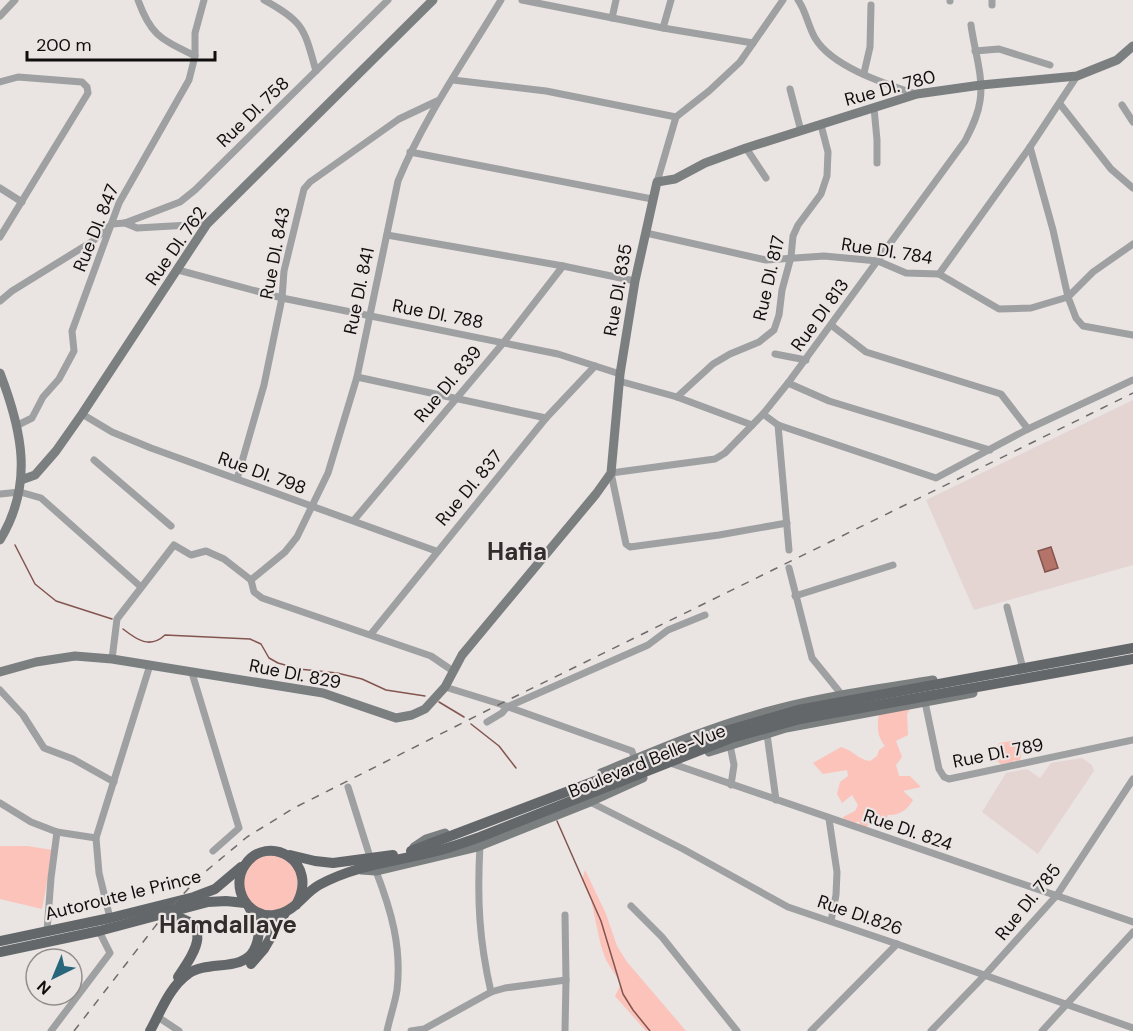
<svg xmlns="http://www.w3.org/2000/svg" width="1133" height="1031" font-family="'DM Sans',sans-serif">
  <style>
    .built { fill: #e4d5d3 }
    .green { fill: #fbc3ba }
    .water { fill: #b4746a; stroke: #83554e; stroke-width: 1.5 }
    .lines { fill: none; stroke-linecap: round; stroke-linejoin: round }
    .stream { stroke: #83554e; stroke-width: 1.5 }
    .street { stroke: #9ea0a1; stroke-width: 7 }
    .secondary { stroke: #7b7f80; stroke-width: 9 }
    .primary { stroke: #636769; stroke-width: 10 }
    .rail { stroke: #706c6b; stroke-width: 1.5; stroke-dasharray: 8 8; stroke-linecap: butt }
    .labels { text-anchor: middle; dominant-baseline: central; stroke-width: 4.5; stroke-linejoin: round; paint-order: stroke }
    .street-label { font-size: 18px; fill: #110e0e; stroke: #eae4e3 }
    .district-label { font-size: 24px; font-weight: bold; fill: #322d2c; stroke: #eae4e3 }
  </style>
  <rect width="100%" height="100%" fill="#eae4e3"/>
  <!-- built -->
  <g class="built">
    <polygon points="1133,400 1133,565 974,610 926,500"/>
    <polygon points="1082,758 1092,765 1094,771 1038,854 982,812 1006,773 1027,769 1040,778 1051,763"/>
  </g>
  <!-- green -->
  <g class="green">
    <path d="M911,707L907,714L908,735L896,741L902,757L896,765L899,776H910L921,787L903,791L913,800C908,809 899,816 888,815L885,823L877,825L869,823L865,830L860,827L859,821L851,825L845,823L843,817L855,811L858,805L852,795L842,803L837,794L840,782L848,776L847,770L823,774L813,763L841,747C853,750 858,760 870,761L877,756L879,750L885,746C877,736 877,726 879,714Z"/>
    <path d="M1017,740C1021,745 1023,757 1019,762L1014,760L1011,765L1006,763L1002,765L996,760V748L999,743Z"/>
    <polygon points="0,846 27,846 53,850 42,909 0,899"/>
    <polygon points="277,854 297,869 297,899 280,912 254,908 241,886 253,859"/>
    <polygon points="585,870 606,914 617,946 627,962 686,1031 646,1031 615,996 621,984 606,960 601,946 591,900 582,880"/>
  </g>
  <!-- water -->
  <polygon class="water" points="1051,547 1058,568 1045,572 1038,551"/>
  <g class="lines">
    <!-- stream -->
    <g class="stream">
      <polyline points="15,545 35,584 56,601 112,619"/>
      <path d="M123,629C137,640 150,649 165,635L250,639L261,644L269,658L278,663L299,669L337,673L362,679L386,690L425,696"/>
      <polyline points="439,702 464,717"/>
      <polyline points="471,724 499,746 516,768"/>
      <polyline points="557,821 601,921 623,994 633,1010 650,1031"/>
    </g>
    <!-- street -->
    <g class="street">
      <path d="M138,0C151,36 161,39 195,56"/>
      <path d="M264,0C304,22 304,28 316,71"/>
      <polyline points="522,0 663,28 753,43"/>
      <path d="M798,0C806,11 808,26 815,38C832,67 886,84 916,94"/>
      <polyline points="950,0 950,1"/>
      <polyline points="992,0 992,5"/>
      <polyline points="0,16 15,0"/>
      <polyline points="612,18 616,0"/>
      <polyline points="663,28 671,0"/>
      <polyline points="975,51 999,49 1050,65"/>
      <polyline points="864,73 870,47 871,5"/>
      <polyline points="453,80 546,91 676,117 709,91 740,62 783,0"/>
      <polyline points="0,82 18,77 82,82 87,87 88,93 0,237"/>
      <polyline points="790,89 801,131"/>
      <polyline points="1060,104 1111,169 1133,188"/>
      <polyline points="1122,105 1133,122"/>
      <polyline points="874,108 877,140 877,163"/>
      <polyline points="1030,147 1053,230 1068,297 1076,318 1083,326 1133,335"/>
      <polyline points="746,148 766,178"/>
      <polyline points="410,152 652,199"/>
      <polyline points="657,182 676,117"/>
      <polyline points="0,188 22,202"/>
      <polyline points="125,223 137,228 207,224"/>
      <polyline points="646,233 766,260 824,256 878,261 906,273 939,274 999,309 1031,308 1068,297 1093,272 1133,244"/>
      <polyline points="387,235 563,266 635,281"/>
      <polyline points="178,270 282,298 558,354 620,374"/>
      <polyline points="939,274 1030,147 1077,76"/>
      <polyline points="0,301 12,291 93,241 112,224 125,223 180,202 195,190 388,0"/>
      <polyline points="831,325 866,352 1001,394 1028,429"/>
      <polyline points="775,354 806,360"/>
      <polyline points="357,377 546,418"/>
      <polyline points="619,381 677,397 752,425"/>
      <polyline points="788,383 829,401 990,450"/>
      <polyline points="677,397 713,364 730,354 759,342 774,330 779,315 782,290 791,257 793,236 798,225 821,194 827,176 828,152 821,125"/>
      <polyline points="82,414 112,432 151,448 436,551"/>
      <polyline points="763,414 778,425 936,478 1028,429 1133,380"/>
      <polyline points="18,425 32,418 43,397 59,379 74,351 72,331 119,203 189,80 195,56 195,33 204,0"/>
      <polyline points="778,425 789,550"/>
      <polyline points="94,460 171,526"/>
      <polyline points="237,479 264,385 282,298 284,271 304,189 310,182 399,119 437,101"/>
      <polyline points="0,494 20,492 41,498 141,587"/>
      <polyline points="354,520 504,342 563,266"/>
      <path d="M787,523L719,535L630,547L626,544L611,473L715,459L725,453L763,414L788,383L965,141C971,129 978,116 980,101C984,77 974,49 971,25"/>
      <polyline points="789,568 812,658 842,695"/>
      <polyline points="795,596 893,565"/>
      <polyline points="1007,607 1022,665"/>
      <polyline points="371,634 546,418 595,366"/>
      <polyline points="112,659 117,619 174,545 191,555 206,551 224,559 251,580"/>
      <path d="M453,671L431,656L262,598L254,592L251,580L285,552L297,537L328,473L357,377L398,181C425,116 465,60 501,0"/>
      <polyline points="192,673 239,828 213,851"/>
      <polyline points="445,687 500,704 632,751 635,760"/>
      <polyline points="0,690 23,715 44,748 73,759 114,782"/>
      <polyline points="925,702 939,769 944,777 949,779 1133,740"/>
      <polyline points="487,722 502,713 507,707 648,645 668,630 705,615"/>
      <polyline points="767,734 776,800"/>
      <polyline points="730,745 734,765 731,785"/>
      <polyline points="673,764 1133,922"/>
      <polyline points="348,787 370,857"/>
      <polyline points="590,802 683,849 788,907 897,944 1133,1028"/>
      <polyline points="0,803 31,822 57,832 96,838"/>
      <polyline points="829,819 837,872 836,895 831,921"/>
      <path d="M480,845C477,899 479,940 491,992"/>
      <path d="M376,871C391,910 402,947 397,990C395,1003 390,1017 387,1031"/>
      <polyline points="631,906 662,937 737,1031"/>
      <polyline points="110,918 99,873 96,838 150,665"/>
      <polyline points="47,931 51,878 57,832"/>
      <polyline points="158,1017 179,1031"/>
      <polyline points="51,1031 110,953 99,931"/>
      <polyline points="411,1031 424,1029 491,992 505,988 566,980"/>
      <polyline points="565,1031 566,980 565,915"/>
      <polyline points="811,1031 897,944"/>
      <polyline points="931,1031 985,975 1057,895 1133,779"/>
      <polyline points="1042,1031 1133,932"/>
    </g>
    <!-- secondary -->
    <g class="secondary">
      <path d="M0,373C22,430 34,484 0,540"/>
      <polyline points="21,480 35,475 56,451 82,414 207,224 433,0"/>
      <polyline points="0,672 36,662 75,656 112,659 323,693 396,718 412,715 425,709 445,687 462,655 596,494 611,473 620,374 635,281 657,182 675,179 705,163 746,148 917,94 981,85 1077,76 1117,60 1133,46"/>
      <polyline points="709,752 786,728 973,693"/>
      <path d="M601,773C650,753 700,731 752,716C810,698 872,690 933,680"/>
      <polyline points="414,847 426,839 445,833"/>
      <polyline points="361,870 376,871 477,847 590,802 643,778"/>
    </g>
    <!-- primary -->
    <g class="primary">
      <polyline points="411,851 729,730 798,710 1133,648"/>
      <polyline points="290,855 315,861 333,863 393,855"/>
      <path d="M296,905C321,861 267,832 245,865C230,887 247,918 274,915C294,913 303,894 319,885C355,865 397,861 437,851C452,847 466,842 480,837L731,738L800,719L1133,659"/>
      <path d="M168,915C214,923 197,949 178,977"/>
      <polyline points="0,941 110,918 194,897 215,889 241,867"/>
      <polyline points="0,952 99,931 208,902 226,901 245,903"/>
      <polyline points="251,964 264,949 285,913"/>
      <path d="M150,1031C160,1013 170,986 188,974C207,960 243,972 254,950C263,933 257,922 249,907"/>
    </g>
    <!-- rail -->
    <polyline class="rail" points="74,1031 164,915 199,877 247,837 294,808 500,704 1133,393"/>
  </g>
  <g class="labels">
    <!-- street labels -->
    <g class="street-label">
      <text transform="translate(890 88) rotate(-15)">Rue DI. 780</text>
      <text transform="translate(253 112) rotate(-44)">Rue DI. 758</text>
      <text transform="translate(96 228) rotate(-68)">Rue DI. 847</text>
      <text transform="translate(176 246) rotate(-55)">Rue DI. 762</text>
      <text transform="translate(887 251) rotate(9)">Rue DI. 784</text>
      <text transform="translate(275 253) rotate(-79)">Rue DI. 843</text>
      <text transform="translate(769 278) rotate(-77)">Rue DI. 817</text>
      <text transform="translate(618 290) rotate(-80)">Rue DI. 835</text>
      <text transform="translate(359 291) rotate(-78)">Rue DI. 841</text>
      <text transform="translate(438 314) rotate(11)">Rue DI. 788</text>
      <text transform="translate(820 315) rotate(-54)">Rue DI 813</text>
      <text transform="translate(448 384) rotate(-50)">Rue DI. 839</text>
      <text transform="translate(262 473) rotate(20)">Rue DI. 798</text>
      <text transform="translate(469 488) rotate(-50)">Rue DI. 837</text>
      <text transform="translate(295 674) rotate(11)">Rue DI. 829</text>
      <text transform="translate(998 753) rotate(-11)">Rue DI. 789</text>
      <text transform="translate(647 761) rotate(-22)">Boulevard Belle-Vue</text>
      <text transform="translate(908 830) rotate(19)">Rue DI. 824</text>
      <text transform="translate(123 895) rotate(-14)">Autoroute le Prince</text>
      <text transform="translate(1028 902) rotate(-51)">Rue DI. 785</text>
      <text transform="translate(860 915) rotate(19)">Rue DI.826</text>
    </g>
    <!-- district labels -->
    <g class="district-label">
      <text x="517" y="551">Hafia</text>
      <text x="228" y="924">Hamdallaye</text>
    </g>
  </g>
  <!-- north arrow -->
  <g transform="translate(54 977) rotate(223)"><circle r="28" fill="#eae4e3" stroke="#938e8e" stroke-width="1.5"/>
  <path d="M0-4.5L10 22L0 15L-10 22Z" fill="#28667c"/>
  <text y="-9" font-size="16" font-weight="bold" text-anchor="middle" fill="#110e0e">N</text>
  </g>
  <!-- scale -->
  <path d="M27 51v9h188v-9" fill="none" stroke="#110e0e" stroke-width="3"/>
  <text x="36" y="51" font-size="18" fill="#110e0e" stroke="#eae4e3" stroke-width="4.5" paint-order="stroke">200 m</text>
</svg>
